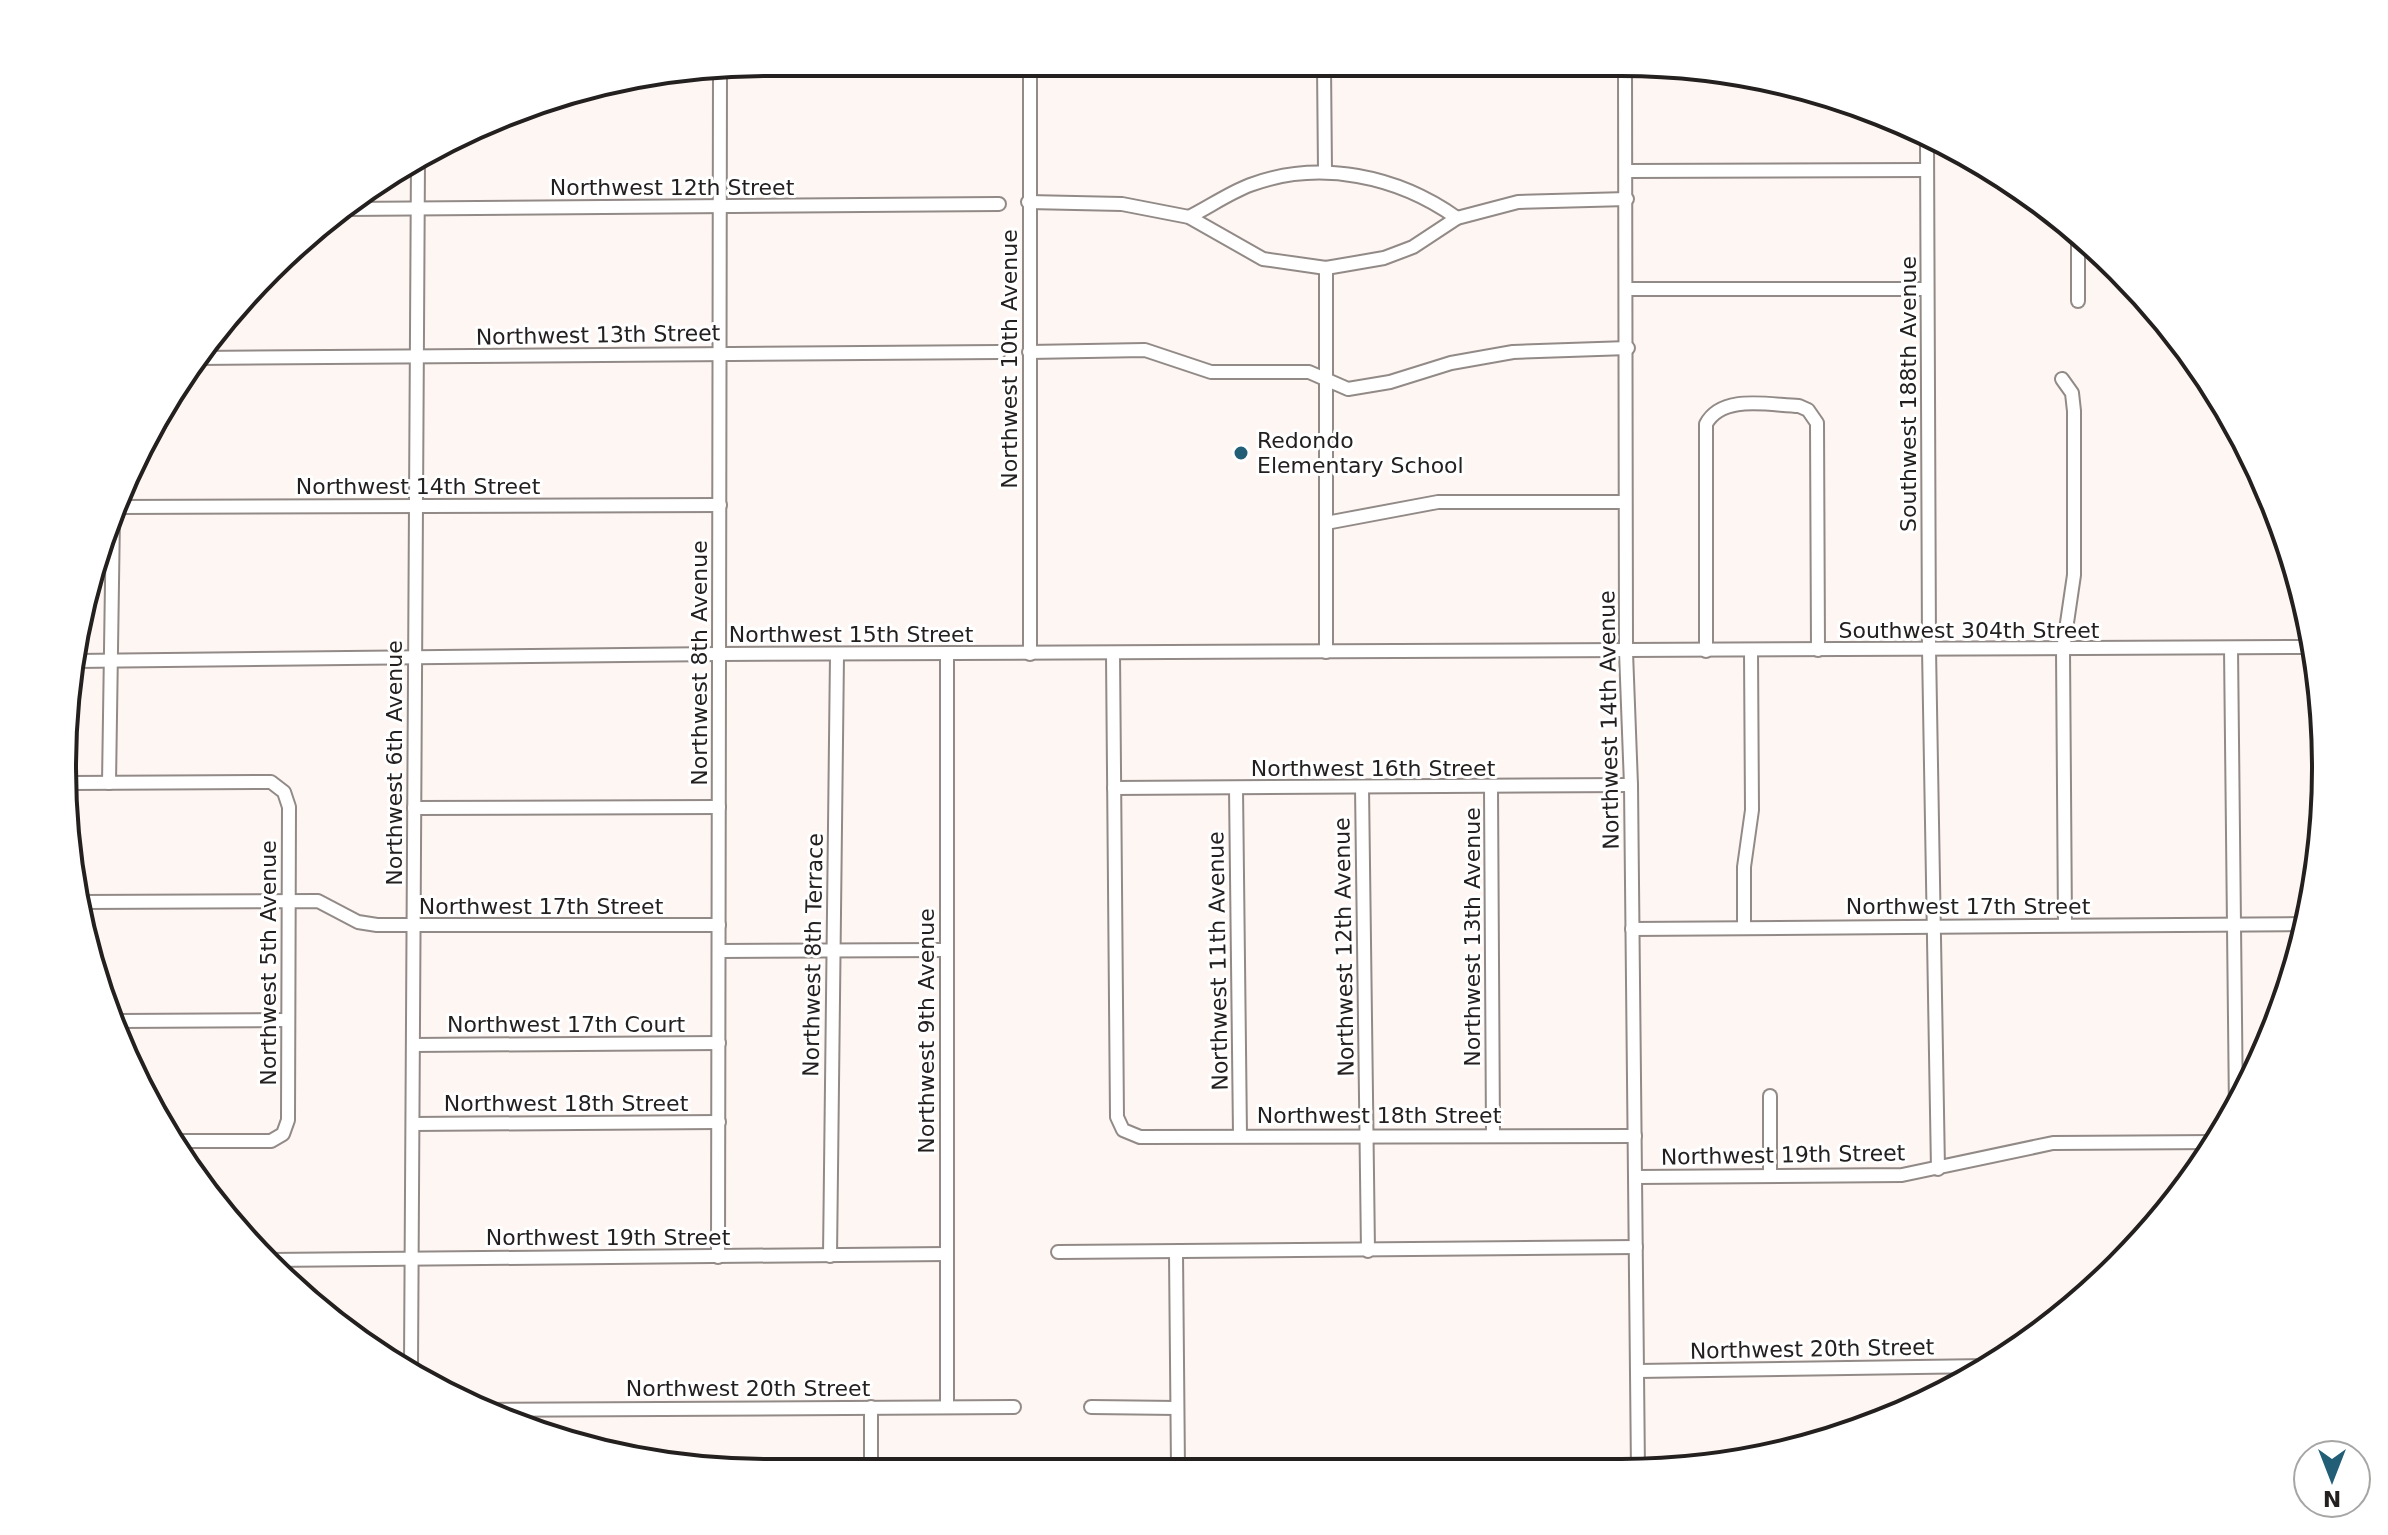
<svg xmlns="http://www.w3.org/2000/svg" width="2388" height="1535" font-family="'DejaVu Sans',sans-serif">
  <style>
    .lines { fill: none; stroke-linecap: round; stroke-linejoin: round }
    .minor-casing { stroke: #928a87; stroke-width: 16 }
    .minor { stroke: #fff; stroke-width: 12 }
    .poi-dot { fill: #235e77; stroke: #fff; stroke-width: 3 }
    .labels { text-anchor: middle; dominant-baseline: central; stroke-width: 6; stroke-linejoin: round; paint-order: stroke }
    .street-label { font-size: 22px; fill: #23201f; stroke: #fff }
    .poi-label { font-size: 22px; fill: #23201f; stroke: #fff; text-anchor: start }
    .rim { fill: none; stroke: #23201f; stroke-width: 4 }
  </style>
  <rect width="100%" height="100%" fill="#fef6f3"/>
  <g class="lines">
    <defs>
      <g id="minor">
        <polyline points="1324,66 1325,171"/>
        <polyline points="1625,68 1626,652 1631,785 1638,1471"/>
        <polyline points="1927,138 1929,649 1938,1169"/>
        <polyline points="1627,171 1927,170"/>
        <polyline points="1028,202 1122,204 1189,217 1263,259 1326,268 1384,258 1413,247 1457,218 1518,202 1627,199"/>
        <polyline points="346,209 999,204"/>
        <path d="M1189,217C1209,207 1229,193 1250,185C1320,159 1398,176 1457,218"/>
        <polyline points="2078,232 2078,301"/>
        <polyline points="1326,268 1326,652"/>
        <polyline points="1627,289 1927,289"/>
        <polyline points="1029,352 1145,350 1211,372 1309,372 1348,389 1390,382 1451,363 1513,352 1628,348"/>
        <polyline points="197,358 999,352"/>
        <polyline points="2062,379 2072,393 2074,411 2074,575 2063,650 2065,925"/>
        <polyline points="117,507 720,505"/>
        <polyline points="1326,523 1438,502 1625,502"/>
        <polyline points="2231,648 2236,1111"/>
        <path d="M1706,651V424C1722,394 1768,405 1799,406L1808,410L1817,423L1818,650"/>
        <polyline points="1030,654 1030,64"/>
        <polyline points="1113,654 1117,1117 1123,1130 1140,1137 1635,1136"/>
        <polyline points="947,655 947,1406"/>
        <polyline points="76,661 719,654 2312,647"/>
        <polyline points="70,783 271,782 284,792 289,807 288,1120 283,1134 271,1141 173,1141"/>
        <polyline points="109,783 113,516"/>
        <polyline points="1362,787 1368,1251"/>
        <polyline points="1114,788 1631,785"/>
        <polyline points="1236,788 1240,1135"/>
        <polyline points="1491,788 1493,1134"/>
        <polyline points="414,808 719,807"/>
        <polyline points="81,902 318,901 358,922 377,925 719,925"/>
        <polyline points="1744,927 1744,867 1752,810 1751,651"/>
        <polyline points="1632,929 2305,924"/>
        <polyline points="719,951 946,950"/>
        <polyline points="118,1021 288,1020"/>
        <polyline points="413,1045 719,1043"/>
        <polyline points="413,1124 719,1122"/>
        <polyline points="1770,1176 1770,1096"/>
        <polyline points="1636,1177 1902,1175 2053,1143 2216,1142"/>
        <polyline points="1058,1252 1636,1247"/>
        <polyline points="1176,1253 1178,1469"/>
        <polyline points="830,1256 837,655"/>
        <polyline points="718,1257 720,70"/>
        <polyline points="269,1260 947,1254"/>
        <polyline points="411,1366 418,160"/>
        <polyline points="1637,1371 1987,1366"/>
        <polyline points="1091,1407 1177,1408"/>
        <polyline points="482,1410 1014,1407"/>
        <polyline points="871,1468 871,1407"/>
      </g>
    </defs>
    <!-- minor casing -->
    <use href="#minor" class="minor-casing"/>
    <!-- minor -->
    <use href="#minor" class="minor"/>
  </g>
  <!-- markers -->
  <circle class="poi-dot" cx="1241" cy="453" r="8"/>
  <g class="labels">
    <!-- street labels -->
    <g class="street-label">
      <text x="672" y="187">Northwest 12th Street</text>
      <text transform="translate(598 335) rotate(-1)">Northwest 13th Street</text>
      <text transform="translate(1009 359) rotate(-90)">Northwest 10th Avenue</text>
      <text transform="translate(1908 394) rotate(-90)">Southwest 188th Avenue</text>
      <text x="418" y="486">Northwest 14th Street</text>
      <text x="1969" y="630">Southwest 304th Street</text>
      <text x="851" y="634">Northwest 15th Street</text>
      <text transform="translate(699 663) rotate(-90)">Northwest 8th Avenue</text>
      <text transform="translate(1609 720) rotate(-91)">Northwest 14th Avenue</text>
      <text transform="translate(394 763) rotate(-90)">Northwest 6th Avenue</text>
      <text x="1373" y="768">Northwest 16th Street</text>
      <text x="541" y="906">Northwest 17th Street</text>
      <text x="1968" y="906">Northwest 17th Street</text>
      <text transform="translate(1472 937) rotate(-90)">Northwest 13th Avenue</text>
      <text transform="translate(1344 947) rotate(-91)">Northwest 12th Avenue</text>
      <text transform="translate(813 955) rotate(-89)">Northwest 8th Terrace</text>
      <text transform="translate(1218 961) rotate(-91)">Northwest 11th Avenue</text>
      <text transform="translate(268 963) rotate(-90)">Northwest 5th Avenue</text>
      <text x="566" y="1024">Northwest 17th Court</text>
      <text transform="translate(926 1031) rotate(-90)">Northwest 9th Avenue</text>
      <text x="566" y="1103">Northwest 18th Street</text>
      <text x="1379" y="1115">Northwest 18th Street</text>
      <text transform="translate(1783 1155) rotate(-1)">Northwest 19th Street</text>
      <text x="608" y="1237">Northwest 19th Street</text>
      <text transform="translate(1812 1349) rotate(-1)">Northwest 20th Street</text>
      <text x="748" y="1388">Northwest 20th Street</text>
    </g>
    <!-- poi labels -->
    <g class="poi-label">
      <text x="1257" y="440">Redondo<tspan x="1257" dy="25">Elementary School</tspan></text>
    </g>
  </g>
  <!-- crop -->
  <path d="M0 0H2388V1535H0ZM767 76H1621A691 691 0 0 1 2312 767V768A691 691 0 0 1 1621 1459H767A691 691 0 0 1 76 768V767A691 691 0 0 1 767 76Z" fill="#fff" fill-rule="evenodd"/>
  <path class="rim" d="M767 76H1621A691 691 0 0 1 2312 767V768A691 691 0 0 1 1621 1459H767A691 691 0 0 1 76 768V767A691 691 0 0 1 767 76Z"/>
  <!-- north arrow -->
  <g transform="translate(2332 1479) rotate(180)"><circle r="38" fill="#ffffff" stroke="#a7a6a5" stroke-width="2"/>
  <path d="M0-6L14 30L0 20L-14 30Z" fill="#235e77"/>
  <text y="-12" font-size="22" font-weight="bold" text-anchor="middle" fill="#23201f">N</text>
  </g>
</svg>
